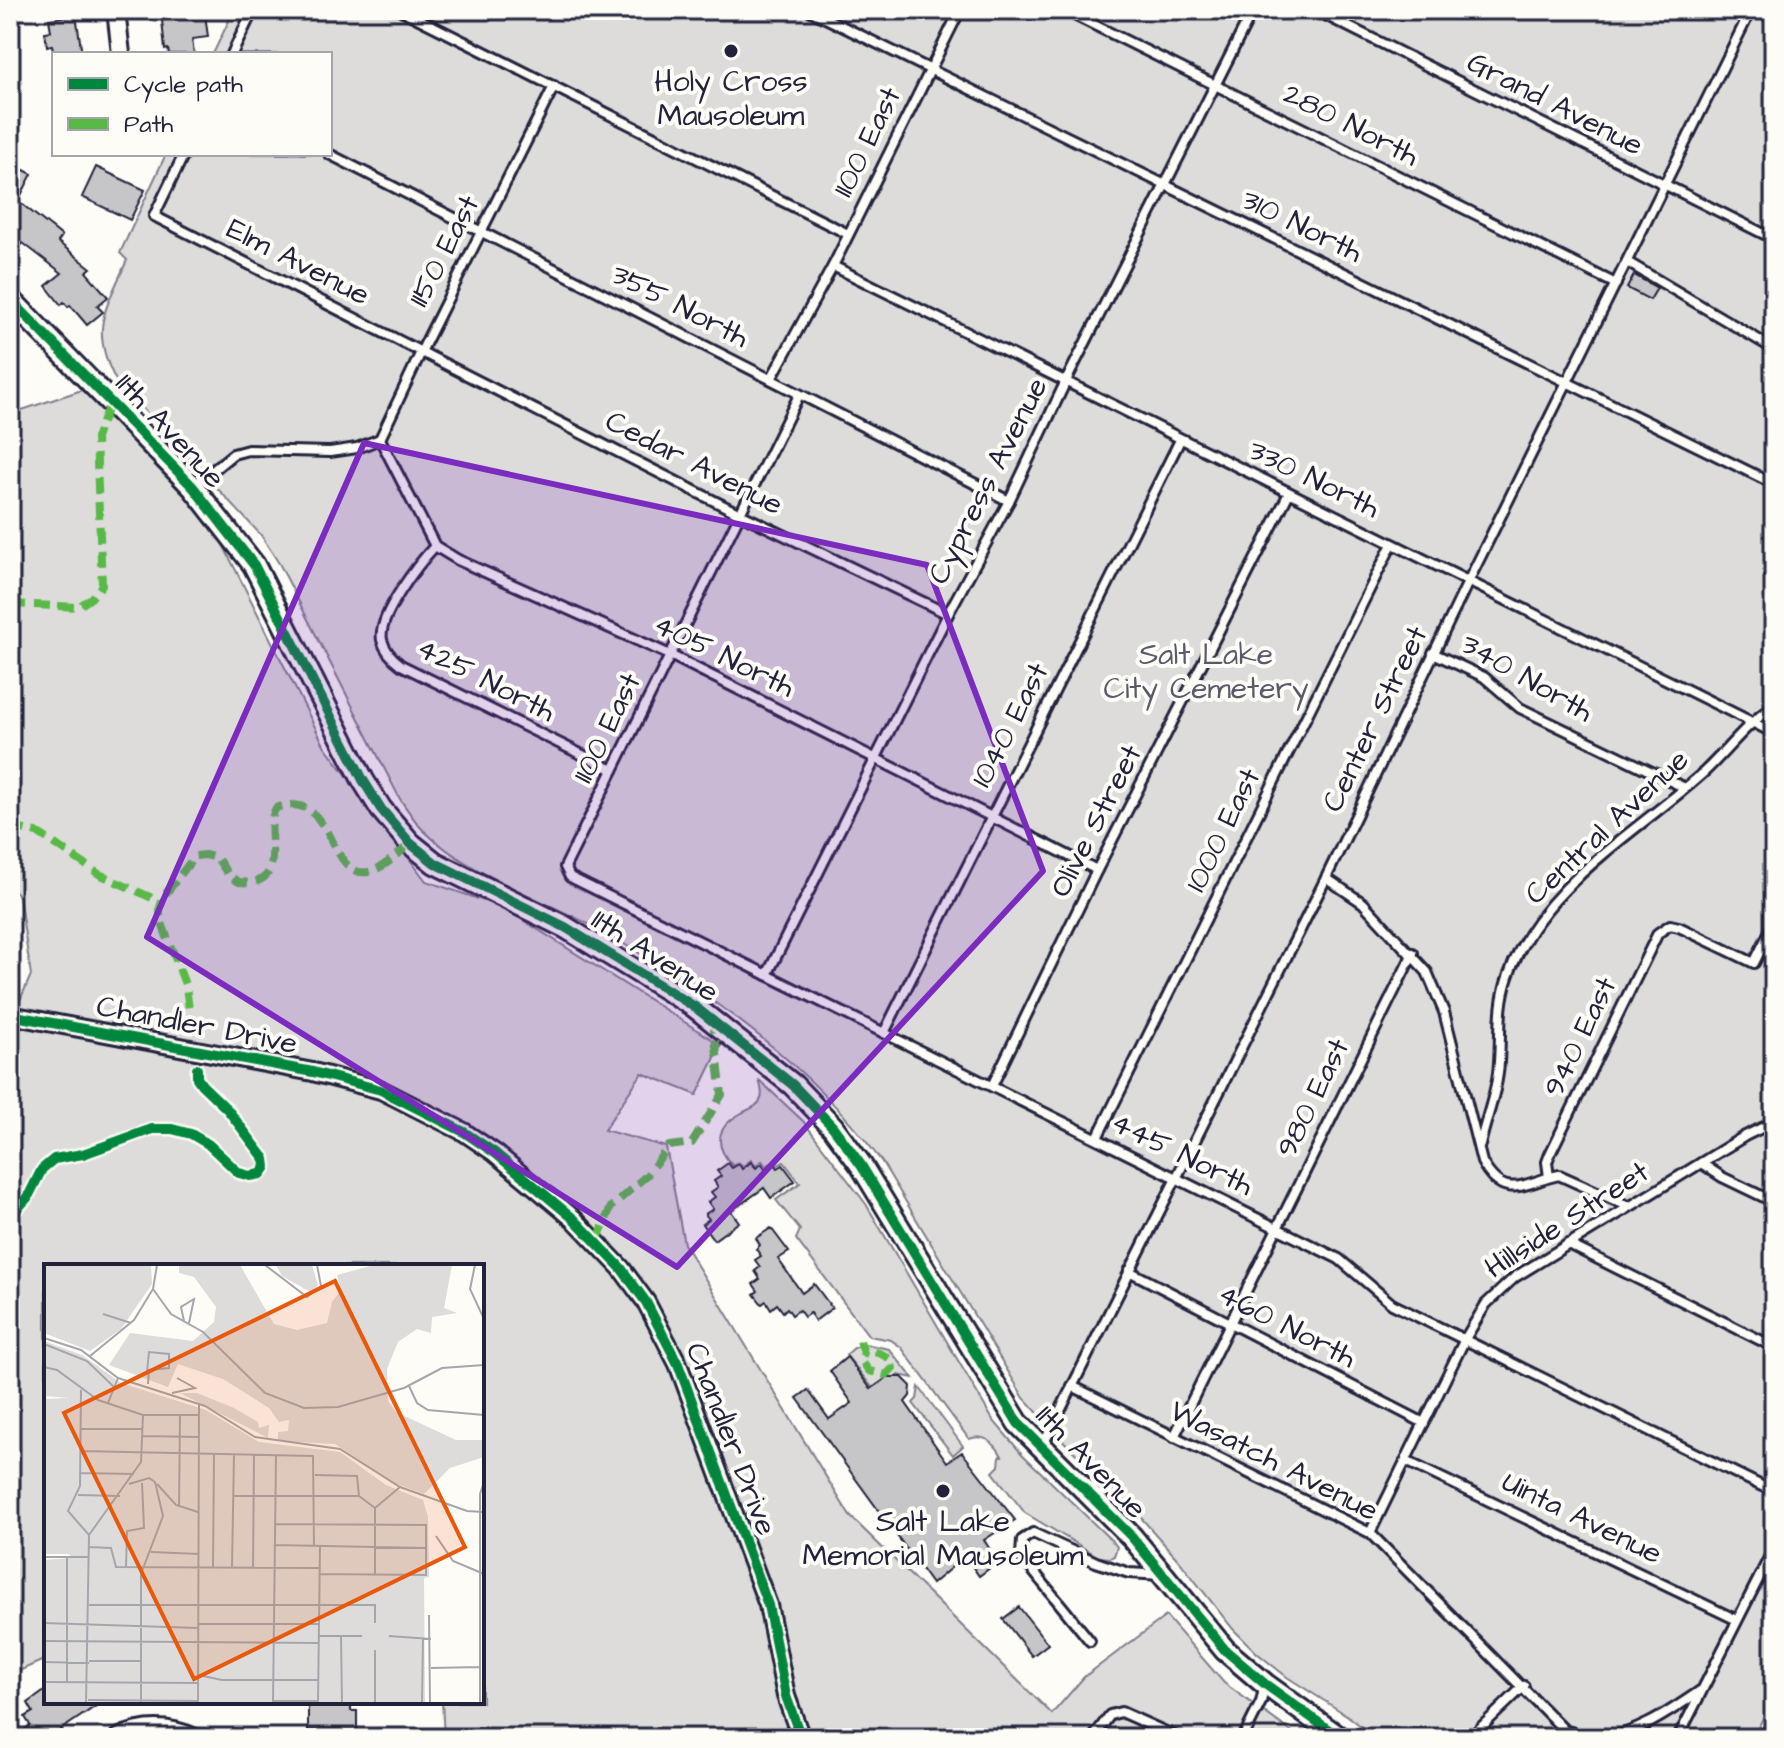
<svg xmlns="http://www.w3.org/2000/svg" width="1784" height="1748" font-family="'Architects Daughter',sans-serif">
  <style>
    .green { fill: #dddcdb; stroke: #807f8b; stroke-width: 2 }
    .building { fill: #c6c6c8; stroke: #22223b; stroke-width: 2 }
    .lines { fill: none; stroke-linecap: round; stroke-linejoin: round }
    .service-casing { stroke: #22223b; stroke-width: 14 }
    .minor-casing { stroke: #22223b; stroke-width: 22 }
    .tertiary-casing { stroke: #22223b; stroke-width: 26 }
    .service { stroke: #fdfcf7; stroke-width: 8 }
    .minor { stroke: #fdfcf7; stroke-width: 16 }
    .tertiary { stroke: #fdfcf7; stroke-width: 20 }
    .quiet { stroke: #58b947; stroke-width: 8; stroke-dasharray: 16 8; stroke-linecap: butt }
    .cycleway-casing { stroke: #fdfcf7; stroke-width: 15 }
    .cycleway { stroke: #00873e; stroke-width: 10 }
    .marked { fill: #7b2cbf; fill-opacity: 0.2; stroke: #7b2cbf; stroke-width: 6; stroke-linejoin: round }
    .poi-dot { fill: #22223b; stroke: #fdfcf7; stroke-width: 3 }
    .labels { text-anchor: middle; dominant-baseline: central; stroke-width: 8; stroke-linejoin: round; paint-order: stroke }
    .poi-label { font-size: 30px; fill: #22223b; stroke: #fdfcf7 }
    .street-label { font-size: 30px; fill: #22223b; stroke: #fdfcf7 }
    .park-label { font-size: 30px; fill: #5a5a6b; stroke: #fdfcf7 }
    .inset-road { fill: none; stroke: #a5a5ac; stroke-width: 2 }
    .view { fill: #e8590c; fill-opacity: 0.15; stroke: #e8590c; stroke-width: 4 }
    .inset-edge { fill: none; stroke: #22223b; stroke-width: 4 }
  </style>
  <rect width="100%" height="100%" fill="#fdfcf7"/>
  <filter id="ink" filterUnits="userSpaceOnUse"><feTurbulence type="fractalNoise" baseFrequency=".0125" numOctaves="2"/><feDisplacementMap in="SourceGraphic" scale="16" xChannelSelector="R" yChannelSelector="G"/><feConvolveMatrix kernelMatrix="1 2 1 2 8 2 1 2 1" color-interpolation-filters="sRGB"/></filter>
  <g filter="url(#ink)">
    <!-- green -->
    <g class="green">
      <path d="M234,10H1774V1696L1753,1738H1376L1348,1716L1287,1677L1257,1653L1233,1629L1180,1562L1136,1512L1069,1447L1024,1398L882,1162C809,1063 712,995 607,934C546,899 473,879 422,829C414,820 407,809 400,799L280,565L261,535L115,379C89,328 106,309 127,260L120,253L166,154H330V54H213Z"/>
      <polygon points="82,390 213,525 324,745 426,881 502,907 721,1045 697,1095 642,1073 604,1130 666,1147 684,1244 850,1516 1052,1714 1084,1677 1166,1616 1224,1683 1300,1738 444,1738 442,1702 482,1702 482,1266 46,1266 46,1659 10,1675 10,1023 31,975 19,896 10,886 10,414"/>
      <path d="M759,1080L803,1121L866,1204L993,1420L1022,1454L1114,1543L1117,1547L1114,1556L1110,1558L1099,1557L1025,1513L993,1472L999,1466L1000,1456H1002C995,1443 984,1433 969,1439L901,1347L891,1340L869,1336L796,1239L800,1230L776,1200L800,1183L784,1162L778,1165L775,1161L766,1166L762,1161L756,1166L751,1160L743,1166L738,1162L733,1166C714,1146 715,1128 740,1114C748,1109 757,1108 761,1099C763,1093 761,1086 759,1080Z"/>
      <polygon points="865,1344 889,1349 913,1378 899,1375 875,1391 846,1355 854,1348"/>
      <polygon points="919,1387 963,1446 953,1455 913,1403 917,1399"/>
      <polygon points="1774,1704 1774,1738 1758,1738"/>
    </g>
    <!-- building -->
    <g class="building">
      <polygon points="205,14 208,37 192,39 194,54 169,54 168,49 165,50 162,20"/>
      <polygon points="76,15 82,54 54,54 52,45 47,46 45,32 51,31 49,19"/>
      <polygon points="18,167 32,174 18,201 62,236 58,242 91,268 86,272 108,297 97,306 103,312 87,325 70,305 68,307 64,302 61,305 46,286 62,273 23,243 10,258 10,171 16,173"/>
      <polygon points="96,167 145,190 130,220 82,197"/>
      <polygon points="1634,275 1657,288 1650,300 1627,288"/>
      <polygon points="751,1162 756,1168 762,1164 765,1169 774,1163 778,1168 783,1165 795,1181 771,1198 764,1188 731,1211 739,1222 714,1240 702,1224 709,1219 705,1214 713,1209 708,1202 715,1197 711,1192 718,1187 714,1181 721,1176 717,1171 728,1163 732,1168 739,1164 742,1169"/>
      <polygon points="771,1228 789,1252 778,1259 802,1293 814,1284 832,1308 815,1321 810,1313 804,1317 799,1310 792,1315 787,1308 783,1312 777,1304 771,1309 766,1301 762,1304 754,1294 758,1291 753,1284 760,1279 755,1271 760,1267 755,1260 761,1256 756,1249 760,1245 756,1238"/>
      <polygon points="847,1357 871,1389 888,1377 902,1377 911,1386 910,1396 905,1402 947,1462 962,1452 1015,1520 984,1540 998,1562 979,1576 965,1556 932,1584 797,1398 808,1390 829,1419 852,1403 830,1371"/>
      <polygon points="1019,1607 1048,1644 1032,1656 1003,1619"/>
      <polygon points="46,1690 46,1702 102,1702 56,1733 60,1738 14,1738 30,1725 25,1717 33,1712 28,1703"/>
      <polygon points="308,1702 344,1702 344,1705 351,1705 351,1711 357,1711 357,1731 308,1730"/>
    </g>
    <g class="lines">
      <defs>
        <g id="service">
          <polyline points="401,10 848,234"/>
          <polyline points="809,10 1774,484"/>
          <polyline points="1064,10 1616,284"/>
          <polyline points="1315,10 1774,239"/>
          <polyline points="232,54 253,10"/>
          <polyline points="184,154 154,216 740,514 948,614"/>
          <polyline points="329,154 1009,501"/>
          <polyline points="1627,262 1774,349"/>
          <polyline points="833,266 1774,733"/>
          <polyline points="771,379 833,266 960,10"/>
          <polyline points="799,395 565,867 570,877 1339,1259 1392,1304 1774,1492"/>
          <polyline points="380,439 435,546 458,560 670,655 1097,870"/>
          <polyline points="380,439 421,352 554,86"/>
          <polyline points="194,486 233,454 248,450 330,452 357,448 380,439"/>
          <path d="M435,546C419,563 377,617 382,640C385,651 393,659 401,665L613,770"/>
          <polyline points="1433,653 1484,677 1520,708 1683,787"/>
          <path d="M1326,878L1363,903L1427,972L1444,1012L1482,1162C1504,1203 1525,1182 1559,1175L1628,1206"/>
          <polyline points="767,975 948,614 1009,501 1065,383 1253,10"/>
          <polyline points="884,1033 1180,440"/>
          <polyline points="992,1086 1097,870 1289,493"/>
          <polyline points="1097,1138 1392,544"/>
          <path d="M1480,1145C1486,1118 1498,1089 1499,1062C1501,1032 1498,1006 1508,977C1539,887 1635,834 1703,773C1729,749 1743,726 1774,706"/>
          <polyline points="1701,1163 1722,1177 1774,1202"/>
          <polyline points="1549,1177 1547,1162 1550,1154 1658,933 1670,925 1679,927 1754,963 1774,923"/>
          <polyline points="1568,1244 1774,1347"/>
          <polyline points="1129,1271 1424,1423"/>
          <polyline points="1072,1386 1370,1533 1572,1738"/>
          <polyline points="1174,1437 1413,953"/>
          <polyline points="1042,1447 1326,878 1468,582 1751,10"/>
          <polyline points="1406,1461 1737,1620"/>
          <polyline points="1370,1533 1465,1339 1486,1304 1515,1277 1745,1136 1774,1122"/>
          <polyline points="1090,1641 1021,1556 1022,1540 1033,1533 1096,1562 1129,1573 1161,1575"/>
          <polyline points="1567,1731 1592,1738"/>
          <polyline points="1093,1738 1110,1715 1121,1712 1179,1738"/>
          <polyline points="1243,1738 1261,1702 1265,1684"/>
          <polyline points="1470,1738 1524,1686"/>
          <path d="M1603,1738C1639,1734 1670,1711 1700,1691"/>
          <polyline points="1678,1738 1774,1548"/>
        </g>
        <g id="minor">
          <polyline points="116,10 121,54"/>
          <polyline points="10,1015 313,1072 381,1090 464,1132 495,1153 574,1219 621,1268 646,1302 678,1364 768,1605 786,1696 801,1738"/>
          <path d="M118,1738C144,1726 169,1726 195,1738"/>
        </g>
        <polyline id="tertiary" points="10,299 193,487 254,565 363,780 381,809 410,843 435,863 565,927 695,1007 793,1085 833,1127 861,1165 1018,1423 1132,1537 1225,1650 1265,1684 1340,1738"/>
      </defs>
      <!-- service casing -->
      <use href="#service" class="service-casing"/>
      <!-- minor casing -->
      <use href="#minor" class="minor-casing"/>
      <!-- tertiary casing -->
      <use href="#tertiary" class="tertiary-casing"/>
      <!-- service -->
      <use href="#service" class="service"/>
      <!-- minor -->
      <use href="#minor" class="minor"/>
      <!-- tertiary -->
      <use href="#tertiary" class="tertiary"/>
      <!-- quiet -->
      <g class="quiet">
        <polyline points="10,604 78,607 91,598 102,585 96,438 110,402"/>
        <polyline points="10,826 40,834 99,874 161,902"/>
        <path d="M192,1031L186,987L160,918V907L164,896L195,856L205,855L217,858L229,876L239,882C293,888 261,831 276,808C349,782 320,934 410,843"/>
        <polyline points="597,1241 611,1207 647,1175 669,1146 692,1143 722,1095 713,1021"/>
        <path d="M860,1341L864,1353L861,1360L869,1371L886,1375L893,1368L890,1359C881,1353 874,1350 864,1353"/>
      </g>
      <defs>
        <g id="cycleway">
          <polyline points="10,299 193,487 254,565 363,780 381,809 410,843 435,863 565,927 695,1007 793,1085 833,1127 861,1165 1018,1423 1132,1537 1225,1650 1265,1684 1340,1738"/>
          <polyline points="10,1015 313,1072 381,1090 464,1132 495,1153 574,1219 621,1268 646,1302 678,1364 768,1605 786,1696 801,1738"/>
          <polyline points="10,1217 28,1197 42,1169 54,1159 83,1154 152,1129 172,1129 191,1134 208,1144 239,1173 250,1176 261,1174 266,1167 265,1159 228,1110 202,1085 197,1078 197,1069"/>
        </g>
      </defs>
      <!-- cycleway casing -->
      <use href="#cycleway" class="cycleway-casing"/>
      <!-- cycleway -->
      <use href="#cycleway" class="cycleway"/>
    </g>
  </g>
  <!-- marked area -->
  <path class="marked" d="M364,443L927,565L1043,871L677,1267L147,937Z"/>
  <!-- markers -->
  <g class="poi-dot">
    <circle cx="731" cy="51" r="8"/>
    <circle cx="943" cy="1491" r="8"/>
  </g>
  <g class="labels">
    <!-- poi labels -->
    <g class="poi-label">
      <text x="731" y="82">Holy Cross<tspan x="731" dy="34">Mausoleum</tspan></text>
      <text x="943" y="1522">Salt Lake<tspan x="943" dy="34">Memorial Mausoleum</tspan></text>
    </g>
    <!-- street labels -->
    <g class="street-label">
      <text transform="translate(1555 104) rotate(27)">Grand Avenue</text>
      <text transform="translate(1351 125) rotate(27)">280 North</text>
      <text transform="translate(867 142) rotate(-64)">1100 East</text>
      <text transform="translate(1302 226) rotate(26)">310 North</text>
      <text transform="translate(444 251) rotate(-63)">1150 East</text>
      <text transform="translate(298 262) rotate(27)">Elm Avenue</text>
      <text transform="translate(680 306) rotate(27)">355 North</text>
      <text transform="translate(170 431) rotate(47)">11th Avenue</text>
      <text transform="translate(694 463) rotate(27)">Cedar Avenue</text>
      <text transform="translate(1314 479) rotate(26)">330 North</text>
      <text transform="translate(988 481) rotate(-63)">Cypress Avenue</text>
      <text transform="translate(724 656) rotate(26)">405 North</text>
      <text transform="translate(1527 678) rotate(30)">340 North</text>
      <text transform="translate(486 680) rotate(27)">425 North</text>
      <text transform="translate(1375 719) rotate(-64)">Center Street</text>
      <text transform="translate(1010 725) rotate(-63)">1040 East</text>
      <text transform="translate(607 728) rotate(-64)">1100 East</text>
      <text transform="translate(1096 821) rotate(-63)">Olive Street</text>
      <text transform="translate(1607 827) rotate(-43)">Central Avenue</text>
      <text transform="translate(1223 830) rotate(-64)">1000 East</text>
      <text transform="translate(655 956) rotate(33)">11th Avenue</text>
      <text transform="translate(197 1025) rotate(11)">Chandler Drive</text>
      <text transform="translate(1580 1037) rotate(-64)">940 East</text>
      <text transform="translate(1313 1098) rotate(-64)">980 East</text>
      <text transform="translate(1182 1154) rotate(26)">445 North</text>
      <text transform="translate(1567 1220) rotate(-33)">Hillside Street</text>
      <text transform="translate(1287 1326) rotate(27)">460 North</text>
      <text transform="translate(731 1439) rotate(69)">Chandler Drive</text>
      <text transform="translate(1274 1461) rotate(27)">Wasatch Avenue</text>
      <text transform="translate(1091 1462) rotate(46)">11th Avenue</text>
      <text transform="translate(1582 1518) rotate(26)">Uinta Avenue</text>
    </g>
    <!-- park labels -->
    <g class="park-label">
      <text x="1206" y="655">Salt Lake<tspan x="1206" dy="34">City Cemetery</tspan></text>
    </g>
  </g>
  <!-- overview -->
  <g transform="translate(44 1264)">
    <rect width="440" height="440" fill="#fdfcf7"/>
    <path d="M0,1H107L108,20L77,65L46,87L0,69ZM135,1H196L230,60L253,66L283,59L288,38L297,26L293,11L330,1H408L400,44L413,49L388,53L387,69L373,65L354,78L343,105L344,137L352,148L412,176H440V193L406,204L380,230L350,219L291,180L234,177V168L244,167L245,156L235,158L225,144L179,115L134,100L124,123L65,101L86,69L149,77L170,58L172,43L150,13L135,9ZM232,1H268L274,21L270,30L238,12ZM0,77L38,91L77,119L162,146L215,178L296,188L342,221L379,236L384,253L385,313L380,314L381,439H0V296L27,294L25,290H0V135L25,134L0,132ZM136,129H153L190,144L214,158L215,164L225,161L224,174Z" fill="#dddcdb"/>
    <path class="inset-road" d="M221,1L263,33L277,22L273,1M431,1L426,25L440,55M109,25L127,50L159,68L221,129L260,144L294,143L360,124L398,104L440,101M59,50L87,59M140,57L137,43L150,35L145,59M0,74L37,86L74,114L161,142L211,173L296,185L356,223L423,247L440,248M0,80L43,97L70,123M46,92L90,56L109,25L113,1M0,103L13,106L54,136L99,151H155M103,108L105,88L125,90V104L105,106L104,120M365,122L373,139L384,146L440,151M37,126L36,222L24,247L45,271M128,129L151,124L133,114M64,139L74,114M37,165H99M99,172L155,173M36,187L269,192L270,282M37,209L90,210M271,211L313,212L315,232M85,220L105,214L111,218M113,220L132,241L154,248M34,231L76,232M190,232H315L331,244M135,243L136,151M331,244L356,223M231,260L382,261V311L275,310M45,271L97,198L99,151M392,272L409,297L440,310M230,281L382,284M44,283L67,284L72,303L275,304M107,288L155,290M0,293H45M82,303L83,267L100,264L98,219M169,303L170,191M188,303L190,191M209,304L210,191M331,310V244M45,341H331V359M385,351L386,439M0,359L154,364M154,360H274M274,372H318M297,372L298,439M345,372L387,375M0,377L274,379M331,386V439M45,397H97M0,398L45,399M387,404L436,403M154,411L178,416H274M0,418L154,419M23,418V294M44,436L154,437M229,437H274L276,282M42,439L45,271M97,439V310L119,252L111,218M154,439L155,140M229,439L232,191M378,439L379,375M436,439V230L440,218"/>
    <path class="view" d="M291,17L421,283L150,415L20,149Z"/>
    <rect width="440" height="440" class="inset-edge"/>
  </g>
  <!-- margin -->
  <rect width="1784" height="1748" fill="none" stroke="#fdfcf7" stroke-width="40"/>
  <rect x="20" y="20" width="1744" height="1708" fill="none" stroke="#22223b" stroke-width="3" filter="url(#ink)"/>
  <!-- legend -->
  <rect x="52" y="52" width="280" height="104" fill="#fdfcf7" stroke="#a5a5ac" stroke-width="2"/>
  <rect x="68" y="78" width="40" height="12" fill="#00873e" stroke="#a5a5ac" stroke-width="2"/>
  <text x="124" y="92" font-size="24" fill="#22223b">Cycle path</text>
  <rect x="68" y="118" width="40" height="12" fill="#58b947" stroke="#a5a5ac" stroke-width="2"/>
  <text x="124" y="132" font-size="24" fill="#22223b">Path</text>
</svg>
